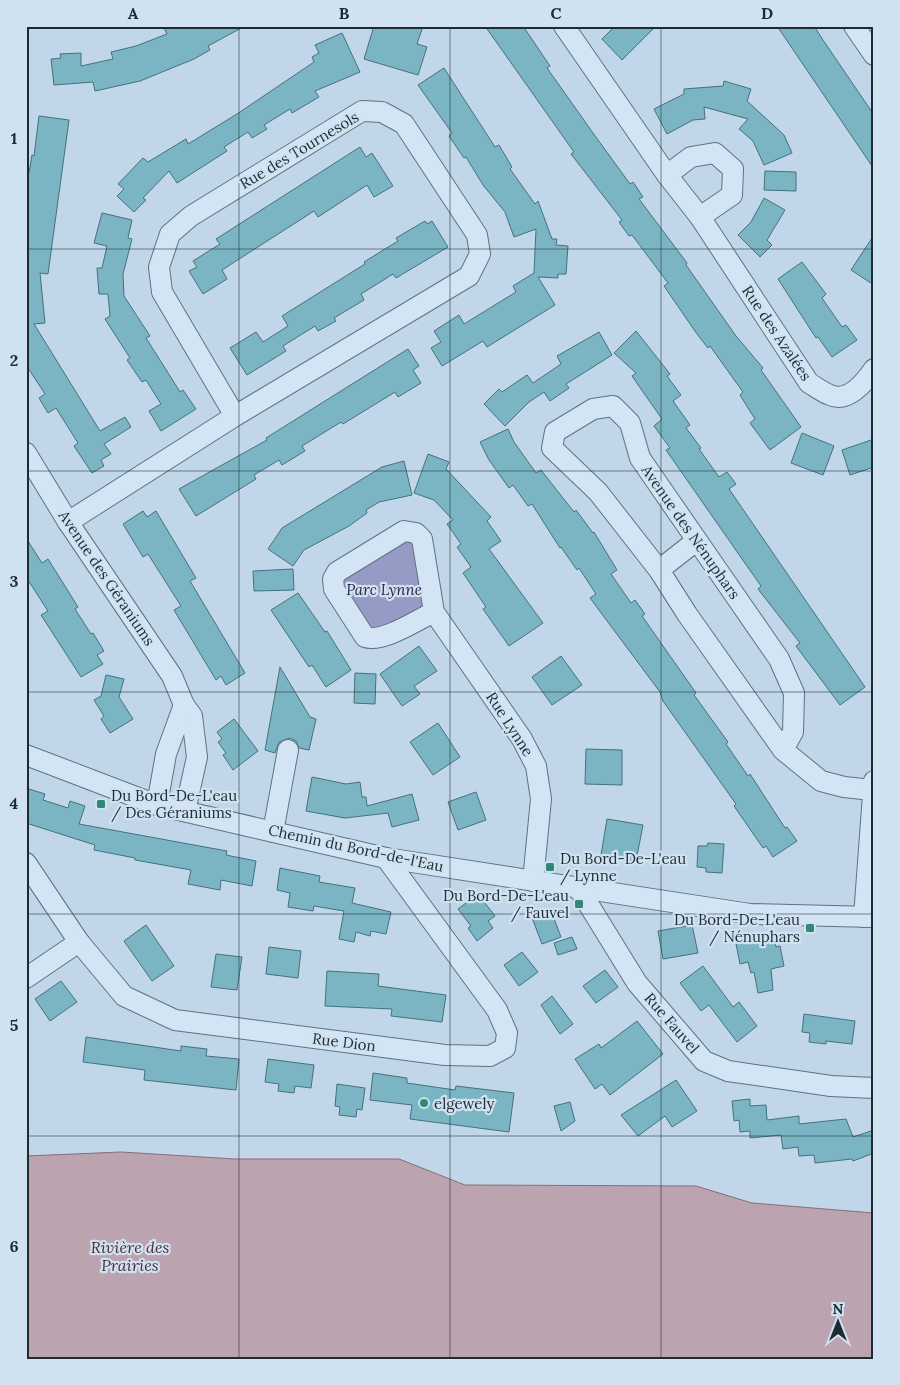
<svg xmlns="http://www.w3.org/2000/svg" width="900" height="1385" font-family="Lora,serif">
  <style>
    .green { fill: #969bc5 }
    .water { fill: #bba3b0; stroke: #886c79 }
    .building { fill: #7bb5c3; stroke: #43727c }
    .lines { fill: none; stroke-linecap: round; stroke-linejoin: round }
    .minor-casing { stroke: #5a7480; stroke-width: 22 }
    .minor { stroke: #d3e4f4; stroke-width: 20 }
    .grid { fill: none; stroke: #1d2c31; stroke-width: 1; stroke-opacity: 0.55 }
    .poi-dot { fill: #318874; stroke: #d0e1f1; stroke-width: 2 }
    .labels { text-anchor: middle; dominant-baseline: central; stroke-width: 4.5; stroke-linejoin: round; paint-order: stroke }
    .street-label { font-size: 15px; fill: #1d2c31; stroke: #d0e1f1 }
    .park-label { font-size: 15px; font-style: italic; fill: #27264b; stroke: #d0e1f1 }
    .poi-label { font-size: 15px; fill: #1d2c31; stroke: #d0e1f1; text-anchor: start }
    .water-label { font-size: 16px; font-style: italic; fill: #4f2e38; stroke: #d0e1f1 }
    .neatline { fill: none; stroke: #1d2c31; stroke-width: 2 }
    .grid-label { font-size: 16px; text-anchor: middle; font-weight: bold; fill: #1d2c31 }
  </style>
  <rect width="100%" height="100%" fill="#c1d6e8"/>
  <!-- green -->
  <polygon class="green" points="400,541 410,542 414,547 425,607 382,628 368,628 342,589 344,574"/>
  <!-- water -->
  <polygon class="water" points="121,1152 235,1159 399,1159 465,1185 696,1186 752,1203 874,1213 874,1359 26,1359 26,1156"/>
  <!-- building -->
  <g class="building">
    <polygon points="163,26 245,26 208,46 210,50 194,59 140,81 95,91 93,82 54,85 51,59 61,58 60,54 81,53 81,66 113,59 111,52 136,46 167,34"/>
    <polygon points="374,26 414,26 422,29 417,44 427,47 418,75 364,59"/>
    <polygon points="485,26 523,26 550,66 547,68 593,133 630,184 633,182 643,197 639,199 687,263 686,265 736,336 763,368 761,370 801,427 770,450 750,423 755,419 740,395 743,392 710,346 708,348 697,334 664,286 668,283 632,235 629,236 619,222 622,220 571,154 574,152"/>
    <polygon points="615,26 656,26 622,60 602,39"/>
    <polygon points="777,26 814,26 823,40 874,115 874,169"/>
    <polygon points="342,33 360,72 315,91 319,97 292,113 290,109 264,125 267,129 252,138 248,132 224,147 227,151 177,183 169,171 143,198 146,200 134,212 117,196 124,189 118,184 143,158 148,162 186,139 188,144 237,114 314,62 312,57 319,53 315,45"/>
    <polygon points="444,68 495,147 499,145 512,167 510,169 535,204 538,201 552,239 557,239 556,245 568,246 566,274 558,274 558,278 538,277 555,305 487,347 483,341 442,366 431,348 441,342 434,331 459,315 464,324 516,292 513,286 534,273 536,229 514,237 505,212 483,185 466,157 464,158 449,136 452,133 418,85"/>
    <polygon points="724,81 751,89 747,101 784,135 792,153 764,165 753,141 739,129 748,119 704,107 705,119 693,120 667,134 654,109 684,94 684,89 723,86"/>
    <polygon points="39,116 69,120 48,274 40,273 45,323 34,324 100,431 125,417 131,427 104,444 111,454 101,460 104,466 92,473 74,446 78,443 56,408 48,413 39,398 45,394 26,365 26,172 29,173 32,155 34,156"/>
    <polygon points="360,147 366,157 372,153 393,186 374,197 367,185 318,217 314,211 222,270 227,279 203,294 189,271 197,267 193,261 220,244 216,239"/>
    <polygon points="765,171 796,172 796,191 764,190"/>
    <polygon points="764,198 785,210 767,240 772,245 760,257 738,235 751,222"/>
    <polygon points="102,213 132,220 128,238 132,239 123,274 124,296 150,336 146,338 165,368 180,392 183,390 196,409 161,431 149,411 161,404 146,380 142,382 127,360 130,358 105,319 110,316 108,294 99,294 97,268 102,268 107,246 94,243"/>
    <polygon points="425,221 427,224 432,221 448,247 396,278 393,274 361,294 364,300 334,318 336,321 318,331 315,326 283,346 286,351 247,375 230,348 256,332 263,342 288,326 282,316 365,264 364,262 398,241 396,238"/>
    <polygon points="874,235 874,285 851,270"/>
    <polygon points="802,262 826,294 822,298 842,327 846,325 857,340 832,357 818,337 816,338 778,279"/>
    <polygon points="636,331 670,374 667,376 681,395 673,401 690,425 686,428 701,448 699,449 719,477 727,472 736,484 729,489 865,687 840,705 796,646 800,643 758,589 761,586 666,450 670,448 654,426 662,419 632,376 636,373 614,353"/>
    <polygon points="599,332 612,355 566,384 569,388 550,401 544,392 529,402 505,426 484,404 499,389 502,392 527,375 533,383 561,364 557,356"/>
    <polygon points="408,349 419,366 413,370 421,383 398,397 395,392 343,424 341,422 302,446 305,451 282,465 279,460 254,475 256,479 196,516 179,489 267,440 266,438"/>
    <polygon points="508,429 514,442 536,473 541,470 574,512 576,510 593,533 594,532 617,570 611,574 631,603 635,600 645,614 642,616 696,693 694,695 728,742 726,744 748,776 750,774 785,828 787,827 797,841 773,857 766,846 763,848 734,806 736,804 663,701 660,692 590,598 596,594 579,568 577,570 561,547 560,548 532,504 528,506 513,485 509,488 489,460 480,442"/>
    <polygon points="802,433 834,446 823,475 791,463"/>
    <polygon points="874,439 874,467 850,475 842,450"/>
    <polygon points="428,454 449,462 446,469 491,517 487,521 501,541 489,549 543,623 509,646 483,609 486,607 463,573 471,567 457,547 461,544 447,524 453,520 434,500 414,493"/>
    <polygon points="404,461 412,495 379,502 366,510 367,513 349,526 304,550 293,566 268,549 282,528 382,467"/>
    <polygon points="143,511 147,517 156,511 196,578 190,581 245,673 226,685 221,676 216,680 174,610 181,606 148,554 143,557 123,524"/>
    <polygon points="26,538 42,563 48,559 78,607 75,609 91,634 93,633 104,651 97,655 103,664 81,677 41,615 48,611 26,577"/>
    <polygon points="293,569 294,590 254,591 253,571"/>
    <polygon points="298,593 325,632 327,631 351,670 326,687 312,665 309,667 271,610"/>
    <polygon points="419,646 437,671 414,686 420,694 402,706 380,674"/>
    <polygon points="561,656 582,685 552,705 532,677"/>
    <polygon points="280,667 310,717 316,719 309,750 299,748 296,741 290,738 279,742 275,753 265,750"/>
    <polygon points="355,673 376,674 375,704 354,703"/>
    <polygon points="106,675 124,679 119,697 133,719 110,733 101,719 104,716 94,700 101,696"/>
    <polygon points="234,719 258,751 233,770 223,755 226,753 218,742 222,739 217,732"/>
    <polygon points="438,723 460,757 433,775 410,742"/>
    <polygon points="586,749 622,750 622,785 585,784"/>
    <polygon points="312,777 346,784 360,782 362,797 366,797 367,806 412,794 419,820 392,827 388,813 345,818 306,811"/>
    <polygon points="29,789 45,794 43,800 68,808 70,801 85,806 79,824 227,851 226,855 256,861 252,886 221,880 220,890 188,884 191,870 135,860 135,858 94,850 95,845 26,823 26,798"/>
    <polygon points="476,792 486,820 458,830 448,802"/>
    <polygon points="607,819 643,825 636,861 601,855"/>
    <polygon points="708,843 724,844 722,873 706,872 706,868 697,867 698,846 707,846"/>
    <polygon points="280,868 320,876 319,882 355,888 352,903 391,912 386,934 371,931 370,936 356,932 354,942 339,939 344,911 314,906 313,911 288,907 290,893 277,890"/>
    <polygon points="478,894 495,916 488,921 493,928 477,941 468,928 471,926 458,909"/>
    <polygon points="550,908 561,937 542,944 531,915"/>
    <polygon points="146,925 174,966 152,981 124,941"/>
    <polygon points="692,925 698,953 663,959 658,931"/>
    <polygon points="572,937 577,949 558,955 554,943"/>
    <polygon points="774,938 776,947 780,946 784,966 771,969 773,990 758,993 754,972 751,973 748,962 740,964 736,944"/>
    <polygon points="269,947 301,951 298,978 266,974"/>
    <polygon points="522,952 538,972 519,986 504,965"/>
    <polygon points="216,954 242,957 237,990 211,987"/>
    <polygon points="703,966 733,1007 739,1002 757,1026 737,1042 709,1005 701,1011 680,983"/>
    <polygon points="605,970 618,987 596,1003 583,986"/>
    <polygon points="327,971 379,974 378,986 446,995 442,1022 391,1016 392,1009 325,1006"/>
    <polygon points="61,981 77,1002 50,1021 35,999"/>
    <polygon points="552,996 573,1024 560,1034 541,1005"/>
    <polygon points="804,1014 855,1021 852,1044 826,1041 826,1044 809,1042 810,1033 802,1032"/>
    <polygon points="637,1021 663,1054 610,1095 602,1084 595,1089 575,1059 599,1044 601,1048"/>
    <polygon points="86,1037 181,1051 181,1046 207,1049 206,1056 239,1059 236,1090 144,1080 145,1070 83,1062"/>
    <polygon points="268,1059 314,1065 311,1088 295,1086 294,1093 278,1091 279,1084 265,1082"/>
    <polygon points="373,1073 407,1078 407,1083 455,1090 456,1086 514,1093 509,1132 410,1119 412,1105 370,1100"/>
    <polygon points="676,1080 697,1111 672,1127 665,1116 638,1136 621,1115"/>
    <polygon points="337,1084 365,1088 362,1110 357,1109 356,1117 339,1115 340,1107 335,1106"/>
    <polygon points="750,1099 750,1106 766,1105 767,1120 799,1116 799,1124 846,1119 853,1137 874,1130 874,1153 853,1161 852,1159 815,1163 814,1155 799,1156 798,1147 783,1149 781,1135 750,1138 750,1131 740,1132 739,1120 734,1121 732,1101"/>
    <polygon points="570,1102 575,1121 561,1131 554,1106"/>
  </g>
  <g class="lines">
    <defs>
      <g id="minor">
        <path d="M564,26L667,175L700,217L809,383C816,387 822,392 830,395C848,403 865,382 874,369"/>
        <polyline points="854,26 874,55"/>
        <polyline points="667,175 691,157 715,153 733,169 732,195 700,217"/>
        <polyline points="26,453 68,522 172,676 184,705 192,716 197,757 185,811"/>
        <polyline points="68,522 235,416 162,292 159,267 170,234 191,216 362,111 382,112 404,124 477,235 480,254 469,276 235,416"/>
        <polyline points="659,570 696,541"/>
        <path d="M434,612C417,620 383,643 365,637L334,589L333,579L337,572L404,531L416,533L422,539L434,612L522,739L536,766L541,799L533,881"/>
        <polyline points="783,750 793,732 794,693 779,659 640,458 630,423 613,406 593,409 555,432 552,448 598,492 659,570 687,614 783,750 821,781 844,787 872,790"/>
        <polyline points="26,755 157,805 386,858 750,914 874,917"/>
        <polyline points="157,805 166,754 184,705"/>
        <polyline points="273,832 288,750"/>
        <polyline points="26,863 79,942 124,996 175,1020 445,1055 490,1056 505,1048 507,1033 497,1010 386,858"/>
        <polyline points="579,889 637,983 704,1061 728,1071 831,1086 874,1088"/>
        <polyline points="864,917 874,781"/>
        <polyline points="26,978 79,942"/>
      </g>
    </defs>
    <!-- minor casing -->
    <use href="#minor" class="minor-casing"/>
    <!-- minor -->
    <use href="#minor" class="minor"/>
  </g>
  <!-- grid -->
  <path class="grid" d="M239,26V1359M450,26V1359M661,26V1359M26,249H874M26,471H874M26,692H874M26,914H874M26,1136H874"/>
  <!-- markers -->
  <g class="poi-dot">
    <rect x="96" y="799" width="10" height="10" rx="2.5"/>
    <rect x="545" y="862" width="10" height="10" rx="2.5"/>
    <rect x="574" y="899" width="10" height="10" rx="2.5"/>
    <rect x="805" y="923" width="10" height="10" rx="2.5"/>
    <circle cx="424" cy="1103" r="5"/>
  </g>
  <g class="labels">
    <!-- street labels -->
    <g class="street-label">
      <text transform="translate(299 150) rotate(-31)">Rue des Tournesols</text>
      <text transform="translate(777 333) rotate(56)">Rue des Azalées</text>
      <text transform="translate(691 532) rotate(55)">Avenue des Nénuphars</text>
      <text transform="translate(107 578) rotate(56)">Avenue des Géraniums</text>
      <text transform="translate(510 724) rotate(57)">Rue Lynne</text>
      <text transform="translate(356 848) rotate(12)">Chemin du Bord-de-l'Eau</text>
      <text transform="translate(672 1023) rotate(49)">Rue Fauvel</text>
      <text transform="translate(344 1042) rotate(7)">Rue Dion</text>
    </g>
    <!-- park labels -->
    <g class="park-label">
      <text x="384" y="589">Parc Lynne</text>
    </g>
    <!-- poi labels -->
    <g class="poi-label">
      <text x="111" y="795">Du Bord-De-L'eau<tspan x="111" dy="17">/ Des Géraniums</tspan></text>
      <text x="560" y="858">Du Bord-De-L'eau<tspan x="560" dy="17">/ Lynne</tspan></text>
      <text x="569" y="895" text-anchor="end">Du Bord-De-L'eau<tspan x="569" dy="17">/ Fauvel</tspan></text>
      <text x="800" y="919" text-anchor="end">Du Bord-De-L'eau<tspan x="800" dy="17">/ Nénuphars</tspan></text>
      <text x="434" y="1103">elgewely</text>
    </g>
    <!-- water labels -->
    <g class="water-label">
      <text x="130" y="1247">Rivière des<tspan x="130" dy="18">Prairies</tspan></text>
    </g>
  </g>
  <!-- border -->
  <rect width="900" height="1385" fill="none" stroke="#d0e1f1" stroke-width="55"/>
  <!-- north arrow -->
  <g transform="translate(838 1322)" stroke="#d0e1f1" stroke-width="4" paint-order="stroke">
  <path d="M0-4L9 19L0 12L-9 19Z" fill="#1d2c31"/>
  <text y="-8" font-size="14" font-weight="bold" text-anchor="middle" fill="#1d2c31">N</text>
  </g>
  <rect x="28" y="28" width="844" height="1330" class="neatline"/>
  <g class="grid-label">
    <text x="133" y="19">A</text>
    <text x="344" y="19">B</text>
    <text x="556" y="19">C</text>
    <text x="767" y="19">D</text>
    <text x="14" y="144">1</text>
    <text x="14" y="366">2</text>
    <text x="14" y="587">3</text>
    <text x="14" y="809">4</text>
    <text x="14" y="1031">5</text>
    <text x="14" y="1252">6</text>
  </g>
</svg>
